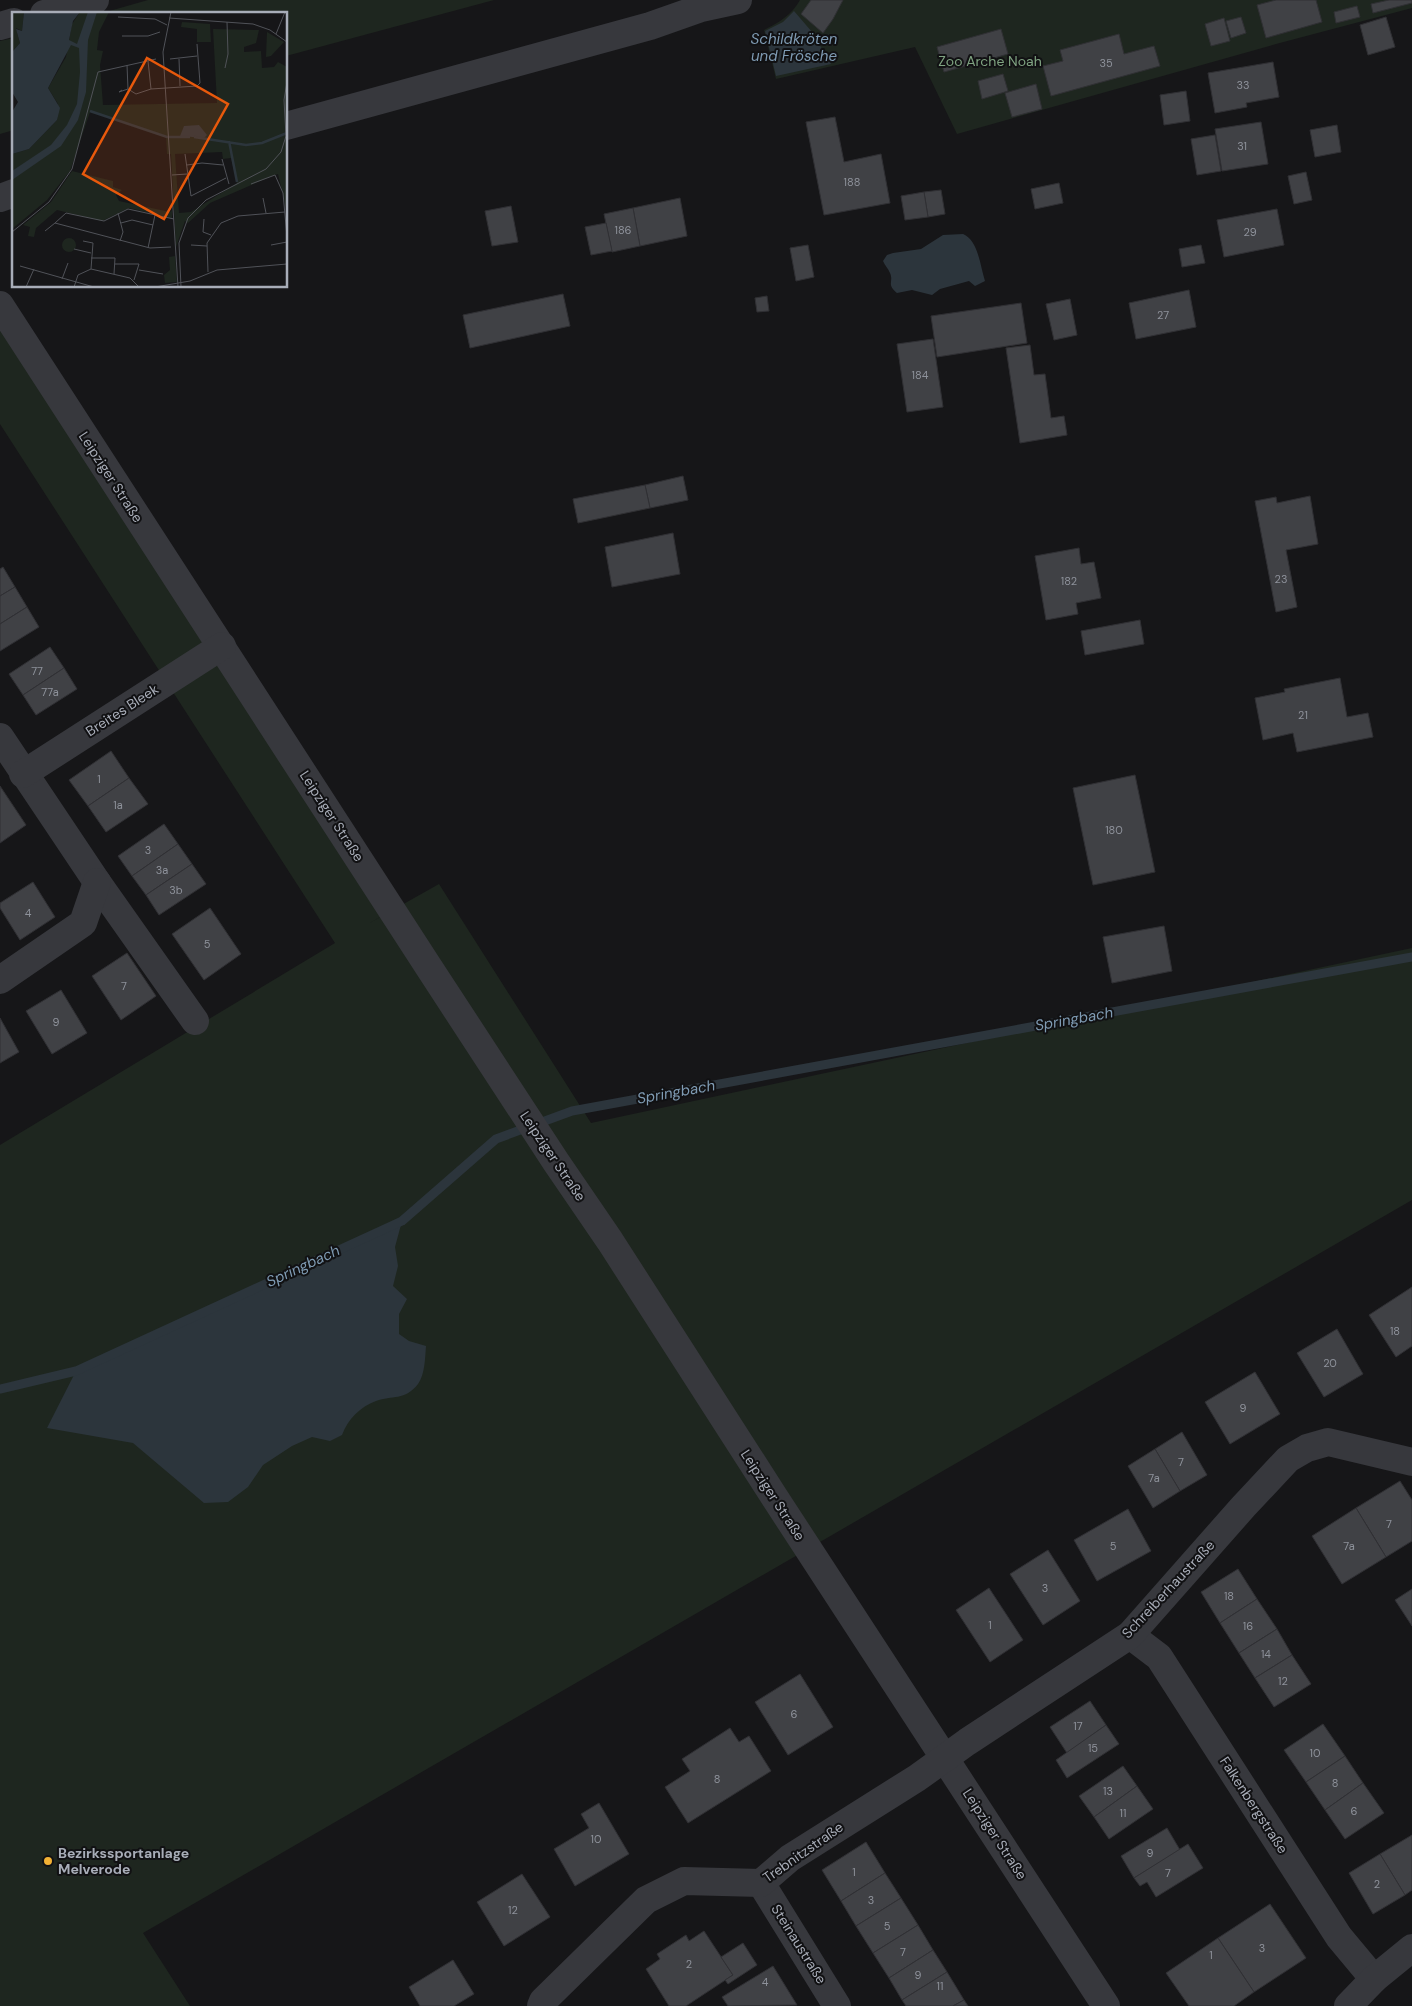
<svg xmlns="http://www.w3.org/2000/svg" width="1412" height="2006" font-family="'DM Sans',sans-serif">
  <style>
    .green { fill: #1e261f }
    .water { fill: #2c353c }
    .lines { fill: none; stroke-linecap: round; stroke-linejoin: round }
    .stream { stroke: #2c353c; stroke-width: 9 }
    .building { fill: #404145; stroke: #303034 }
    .minor { stroke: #37383d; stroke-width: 28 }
    .poi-dot { fill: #f2b134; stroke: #111113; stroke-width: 2 }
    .labels { text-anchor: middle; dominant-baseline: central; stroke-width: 4; stroke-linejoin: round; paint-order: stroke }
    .number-label { font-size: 11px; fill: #8e929b }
    .park-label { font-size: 14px; fill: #7fa381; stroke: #111113 }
    .street-label { font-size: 14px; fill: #a8adb8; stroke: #111113 }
    .poi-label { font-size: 14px; font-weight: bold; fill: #a8adb8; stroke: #111113; text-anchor: start }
    .water-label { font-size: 15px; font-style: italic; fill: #7f9bb3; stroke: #111113 }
    .inset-river { fill: none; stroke: #2c353c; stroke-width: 2.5 }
    .inset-road { fill: none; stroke: #505258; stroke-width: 1 }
    .view { fill: #e8590c; fill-opacity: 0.15; stroke: #e8590c; stroke-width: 2.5 }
    .inset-edge { fill: none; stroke: #a8adb8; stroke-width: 2.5 }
  </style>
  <rect width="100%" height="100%" fill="#161618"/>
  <!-- green -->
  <g class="green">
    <polygon points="148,0 494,0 286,56 286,14 99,14"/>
    <path d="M800,0H1412V8L1276,44L957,134L915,47L776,79L764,30C778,23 792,15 800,0Z"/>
    <polygon points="14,38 14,130 0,134 0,41"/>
    <polygon points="0,315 387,913 368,924 439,884 591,1123 1412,948 1412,1200 143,1933 190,2006 0,2006 0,1145 335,943 0,424"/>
  </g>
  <!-- water -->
  <g class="water">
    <polygon points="794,11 812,32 831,64 776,76 765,31 783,22"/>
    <path d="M963,234C978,240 980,265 985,281L975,286L969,281L940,289L932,295L912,290L897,293C886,284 894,282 890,273C888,268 885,266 883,261L887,255L893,253L921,249L943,235Z"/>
    <path d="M402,1221L395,1247L398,1266L393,1286L407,1299L399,1314V1334L409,1341L426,1346C425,1358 425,1374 418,1384C405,1401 392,1395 376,1401C360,1407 348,1419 342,1435L330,1441L312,1437L292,1446L263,1465L248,1487L228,1502L204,1503L133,1443L47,1428L76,1371Z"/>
  </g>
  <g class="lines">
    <!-- stream -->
    <polyline class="stream" points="0,1389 76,1371 402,1221 496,1139 572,1111 1412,957"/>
  </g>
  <!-- building -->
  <g class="building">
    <polygon points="811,0 843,0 833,19 823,33 801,14"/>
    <polygon points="1276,0 1316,0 1322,22 1266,38 1257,5"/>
    <polygon points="1389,0 1412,0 1412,3 1373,13 1371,4"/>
    <polygon points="1357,6 1360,17 1336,23 1334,12"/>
    <polygon points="1241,17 1246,33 1231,38 1226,21"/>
    <polygon points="1386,17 1395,47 1368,55 1360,25"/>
    <polygon points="1224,18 1230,41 1211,46 1205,24"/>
    <polygon points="1001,29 1008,54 944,72 937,47"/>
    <polygon points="1119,34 1124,54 1154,46 1160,66 1051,96 1043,66 1063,61 1060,50"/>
    <polygon points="1273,62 1279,97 1246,103 1247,107 1215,113 1208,73"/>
    <polygon points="1003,74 1008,91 982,99 978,81"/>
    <polygon points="1036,84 1042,109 1012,117 1005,93"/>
    <polygon points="1186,91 1190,121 1164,125 1160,95"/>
    <polygon points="835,117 844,162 881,154 890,203 824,215 806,122"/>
    <polygon points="1261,122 1268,164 1222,171 1215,129"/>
    <polygon points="1337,125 1341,152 1315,157 1310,130"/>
    <polygon points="1215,135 1221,171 1197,175 1191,139"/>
    <polygon points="1306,172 1312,200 1294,204 1288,176"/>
    <polygon points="1059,183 1063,203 1035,209 1031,189"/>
    <polygon points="941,190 945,214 928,217 924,192"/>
    <polygon points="924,192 928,217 905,220 901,196"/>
    <polygon points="680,198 687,236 640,246 633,208"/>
    <polygon points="511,206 518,242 492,246 485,211"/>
    <polygon points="633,208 640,246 612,252 604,214"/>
    <polygon points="1277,209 1284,245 1224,257 1217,220"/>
    <polygon points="606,223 612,251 591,255 585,227"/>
    <polygon points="808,245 814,277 796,281 790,248"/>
    <polygon points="1201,245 1205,263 1182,267 1179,249"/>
    <polygon points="1189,290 1196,327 1136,339 1129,303"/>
    <polygon points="563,294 570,326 470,348 463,315"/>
    <polygon points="767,296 769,311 757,312 755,298"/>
    <polygon points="1070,299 1077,335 1054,340 1046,304"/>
    <polygon points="1021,303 1027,343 937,357 931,316"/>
    <polygon points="933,339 943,407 907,412 897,344"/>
    <polygon points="1030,345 1034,375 1045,374 1051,418 1064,416 1067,435 1020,443 1006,348"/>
    <polygon points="683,476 688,500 650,508 645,485"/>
    <polygon points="645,485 650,508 578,523 573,499"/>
    <polygon points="1310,496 1318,544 1286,550 1297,607 1276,612 1255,501 1276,497 1277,503"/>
    <polygon points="673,533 680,574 612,587 605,547"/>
    <polygon points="1079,548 1081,564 1094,562 1101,598 1076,603 1078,614 1046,620 1035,556"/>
    <polygon points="3,567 15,587 0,596 0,569"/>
    <polygon points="15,587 27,607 0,624 0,596"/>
    <polygon points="27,607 39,627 0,651 0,624"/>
    <polygon points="1140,620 1144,644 1085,655 1081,631"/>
    <polygon points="50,647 64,668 23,695 9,674"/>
    <polygon points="64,668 77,689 36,715 23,695"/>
    <polygon points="1340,678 1347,717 1368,713 1373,737 1297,752 1293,733 1263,740 1255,698 1285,692 1284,689"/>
    <polygon points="111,751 129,778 88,806 69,780"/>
    <polygon points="1135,775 1155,872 1093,885 1073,788"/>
    <polygon points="129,778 148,804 106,832 88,806"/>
    <polygon points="0,786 26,825 0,843"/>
    <polygon points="164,824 178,844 132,876 118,856"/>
    <polygon points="178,844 192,864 146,895 132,876"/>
    <polygon points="192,864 206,884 159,915 146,895"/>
    <polygon points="33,882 55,917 20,940 0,908 0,903"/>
    <polygon points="210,908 241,954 204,980 172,934"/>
    <polygon points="1164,926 1172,971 1112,983 1103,937"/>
    <polygon points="127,953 156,996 121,1020 92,976"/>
    <polygon points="61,990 87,1033 52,1054 26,1011"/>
    <polygon points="0,1018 19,1052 0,1063"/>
    <polygon points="1412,1287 1412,1346 1396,1357 1369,1315"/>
    <polygon points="1337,1329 1363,1374 1324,1397 1297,1353"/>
    <polygon points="1255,1372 1280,1414 1230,1444 1205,1402"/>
    <polygon points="1182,1432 1207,1475 1180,1491 1155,1449"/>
    <polygon points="1155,1449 1180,1491 1153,1508 1128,1466"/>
    <polygon points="1400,1481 1412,1500 1412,1541 1386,1557 1356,1508"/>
    <polygon points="1356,1508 1386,1557 1342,1584 1312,1536"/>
    <polygon points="1128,1509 1151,1551 1097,1581 1074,1540"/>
    <polygon points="1048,1550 1080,1601 1043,1625 1010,1574"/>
    <polygon points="1238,1569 1257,1599 1220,1623 1201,1592"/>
    <polygon points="989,1588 1023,1640 990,1662 956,1610"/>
    <polygon points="1412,1589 1412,1626 1395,1600"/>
    <polygon points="1257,1599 1277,1629 1239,1653 1220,1623"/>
    <polygon points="1277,1629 1292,1655 1255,1678 1239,1653"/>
    <polygon points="1292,1655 1311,1684 1274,1707 1255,1678"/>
    <polygon points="800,1674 833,1727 788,1755 755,1702"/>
    <polygon points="1090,1701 1106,1725 1067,1753 1050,1727"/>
    <polygon points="1323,1724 1345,1756 1306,1782 1284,1750"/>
    <polygon points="1106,1725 1119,1744 1067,1778 1056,1760"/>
    <polygon points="730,1728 739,1742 749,1736 771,1771 688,1823 665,1787 690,1771 682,1759"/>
    <polygon points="1345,1756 1363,1783 1325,1810 1306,1782"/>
    <polygon points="1123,1766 1137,1786 1094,1817 1079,1796"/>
    <polygon points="1363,1783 1384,1813 1345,1839 1325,1810"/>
    <polygon points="1137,1786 1153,1809 1109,1839 1094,1817"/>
    <polygon points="599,1803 629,1854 575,1886 554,1849 589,1828 581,1814"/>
    <polygon points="1167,1828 1180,1850 1134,1878 1121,1856"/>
    <polygon points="1412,1835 1412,1890 1405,1895 1380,1854"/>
    <polygon points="866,1842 885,1873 841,1901 822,1870"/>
    <polygon points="1188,1844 1203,1868 1156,1897 1147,1882 1140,1886 1134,1878"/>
    <polygon points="1380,1854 1405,1895 1373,1914 1349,1873"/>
    <polygon points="885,1873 901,1898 856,1926 841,1901"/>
    <polygon points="522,1874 550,1917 504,1946 477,1902"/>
    <polygon points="901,1898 918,1925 873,1953 856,1926"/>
    <polygon points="1270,1904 1306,1958 1254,1992 1218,1938"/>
    <polygon points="918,1925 933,1950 889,1978 873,1953"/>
    <polygon points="704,1931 733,1975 686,2006 669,2006 646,1969 660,1959 657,1954 686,1935 689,1941"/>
    <polygon points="1218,1938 1254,1992 1234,2006 1189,2006 1166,1973"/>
    <polygon points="743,1943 757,1965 728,1984 725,1980 733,1975 721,1957"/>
    <polygon points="933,1950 947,1972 902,2000 889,1978"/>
    <polygon points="453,1960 474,1994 454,2006 420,2006 409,1987"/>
    <polygon points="773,1966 797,2005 728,2006 722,1997"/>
    <polygon points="947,1972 964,2000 953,2006 906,2006 902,2000"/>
    <polygon points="964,2000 968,2006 953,2006"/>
  </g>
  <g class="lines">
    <!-- minor -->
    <g class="minor">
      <polyline points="44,14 95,0"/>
      <polyline points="0,26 14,22"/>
      <polyline points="286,126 650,26 701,8 738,0"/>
      <polyline points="0,198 14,193"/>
      <polyline points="0,305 428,966 556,1162 610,1241 775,1498 1106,2006"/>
      <polyline points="0,737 97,882 195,1021"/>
      <polyline points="23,774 222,646"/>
      <polyline points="0,980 83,923 97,882"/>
      <polyline points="1130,1635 1159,1657 1339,1937 1374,1979"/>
      <polyline points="761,1883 837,2006"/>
      <polyline points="541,2006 543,2001 646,1900 684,1881 761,1883 790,1858 917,1778 967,1742 1130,1635 1243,1507 1288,1459 1307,1448 1328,1442 1412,1462"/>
      <polyline points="1348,2006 1374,1979 1412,1948"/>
    </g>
  </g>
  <!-- markers -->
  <circle class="poi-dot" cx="48" cy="1861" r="5"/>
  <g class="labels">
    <!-- number labels -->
    <g class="number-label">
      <text x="1106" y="63">35</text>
      <text x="1243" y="85">33</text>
      <text x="1242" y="146">31</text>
      <text x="852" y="182">188</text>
      <text x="623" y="230">186</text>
      <text x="1250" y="232">29</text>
      <text x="1163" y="315">27</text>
      <text x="920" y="375">184</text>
      <text x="1281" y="579">23</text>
      <text x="1069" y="581">182</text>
      <text x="37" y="671">77</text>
      <text x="50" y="692">77a</text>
      <text x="1303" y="715">21</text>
      <text x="99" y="779">1</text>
      <text x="118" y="805">1a</text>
      <text x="1114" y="830">180</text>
      <text x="148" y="850">3</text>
      <text x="162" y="870">3a</text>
      <text x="176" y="890">3b</text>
      <text x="28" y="913">4</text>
      <text x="207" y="944">5</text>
      <text x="124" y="986">7</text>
      <text x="56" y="1022">9</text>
      <text x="1395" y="1331">18</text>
      <text x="1330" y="1363">20</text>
      <text x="1243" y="1408">9</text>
      <text x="1181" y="1462">7</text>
      <text x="1154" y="1478">7a</text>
      <text x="1389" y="1524">7</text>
      <text x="1113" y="1546">5</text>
      <text x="1349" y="1546">7a</text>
      <text x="1045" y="1588">3</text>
      <text x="1229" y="1596">18</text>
      <text x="990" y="1625">1</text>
      <text x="1248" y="1626">16</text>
      <text x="1266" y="1654">14</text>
      <text x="1283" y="1681">12</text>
      <text x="794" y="1714">6</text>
      <text x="1078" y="1726">17</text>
      <text x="1093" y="1748">15</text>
      <text x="1315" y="1753">10</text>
      <text x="717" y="1779">8</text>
      <text x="1335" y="1783">8</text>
      <text x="1108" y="1791">13</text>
      <text x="1354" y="1811">6</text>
      <text x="1123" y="1813">11</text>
      <text x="596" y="1839">10</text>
      <text x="1150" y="1853">9</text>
      <text x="854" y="1872">1</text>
      <text x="1168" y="1873">7</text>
      <text x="1377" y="1884">2</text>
      <text x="871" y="1900">3</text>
      <text x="513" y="1910">12</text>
      <text x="887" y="1926">5</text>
      <text x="1262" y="1948">3</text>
      <text x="903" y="1952">7</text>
      <text x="1211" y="1955">1</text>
      <text x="689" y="1964">2</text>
      <text x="918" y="1975">9</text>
      <text x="765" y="1982">4</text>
      <text x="940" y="1986">11</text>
    </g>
    <!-- park labels -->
    <g class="park-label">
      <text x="990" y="61">Zoo Arche Noah</text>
    </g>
    <!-- street labels -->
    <g class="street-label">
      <text transform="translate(111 477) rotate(57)">Leipziger Straße</text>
      <text transform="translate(122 710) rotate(-33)">Breites Bleek</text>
      <text transform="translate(332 816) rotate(57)">Leipziger Straße</text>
      <text transform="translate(553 1156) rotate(56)">Leipziger Straße</text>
      <text transform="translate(773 1495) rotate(57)">Leipziger Straße</text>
      <text transform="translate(1168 1589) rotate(-47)">Schreiberhaustraße</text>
      <text transform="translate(1254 1805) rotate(57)">Falkenbergstraße</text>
      <text transform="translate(995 1834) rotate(57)">Leipziger Straße</text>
      <text transform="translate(803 1852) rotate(-35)">Trebnitzstraße</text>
      <text transform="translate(799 1944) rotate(58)">Steinaustraße</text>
    </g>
    <!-- poi labels -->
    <g class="poi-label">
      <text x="58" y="1853">Bezirkssportanlage<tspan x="58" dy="16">Melverode</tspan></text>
    </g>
    <!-- water labels -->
    <g class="water-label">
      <text x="794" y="39">Schildkröten<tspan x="794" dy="17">und Frösche</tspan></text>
      <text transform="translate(1074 1019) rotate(-10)">Springbach</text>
      <text transform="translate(676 1092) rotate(-10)">Springbach</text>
      <text transform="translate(303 1266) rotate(-25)">Springbach</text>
    </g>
  </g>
  <!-- overview -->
  <g transform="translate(12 12)">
    <rect width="275" height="275" fill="#161618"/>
    <path d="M0,0H12L10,19L4,16L8,31L0,40ZM68,0H97L87,20L85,38L91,39L88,53L91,93L205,91L201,17L247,18L244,31L232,35V40L249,39L250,56L262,55L266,50L275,55V200L266,162L260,164L198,191L176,211L173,209L164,235L159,142H155L154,124L78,100L58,159L35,188L0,217V142L17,137L45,108L46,92L36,76L54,45L60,12ZM210,140L211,147L219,146L225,171L179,200L167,201L163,142ZM170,10L198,12L199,30H185V17L169,15ZM255,20L272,30L259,44L254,45ZM60,159L101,169V175L110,178L104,183L107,189L158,200L160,198V206L117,196L90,209L45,198L24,216L22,225L16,224L18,215L11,213L39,190ZM50 233a7 7 0 1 1 14 0a7 7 0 1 1-14 0ZM163,244L165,270L153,271L152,263L158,258L157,245Z" fill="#1e261f" fill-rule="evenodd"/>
    <path d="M12,0H68L61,9L57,28L65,32L76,0H85L76,28L74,80L66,108L49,134L0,168V159L39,133L55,113L65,92L68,60L67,36L59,33L36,76L48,96L45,108L17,137L0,142V100L6,90L0,80V40L8,31L4,17L10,19ZM187,113L195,123L192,126L168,124L172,114Z" fill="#2c353c"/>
    <path class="inset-river" d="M78,99L155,125H178M182,125L234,133L250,131L275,121M217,129L225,170"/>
    <path class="inset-road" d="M159,0L151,40L166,275M106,5L143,7L155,13M157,6L241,12L258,18L275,30M264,22L273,0M110,24H136L148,20M158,47L185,44M167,47L168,74M136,49L139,77M115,53L116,77M213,56L216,42L215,10M110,78L107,80L116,77L124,82L139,77L185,74L188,71L185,32M173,142L179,184L214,166M210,147L217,172M175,153L190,151L211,153M160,163L175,162M239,172L263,163L271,181L275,225M251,186L254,201M106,201L111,220L108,229M192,207L191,220L199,223M43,211L54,201L92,209L116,197L162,207M109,211L120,208L141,213M33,219L43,211L138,236L159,235M0,220L37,190L60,157L86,60L144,47M71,229L81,231L79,257M179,233L195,234M259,233L275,230M136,236L143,203M62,237L79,241M79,246H103L102,262M103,252H127L122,268M8,254L82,275M127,258L151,262M196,260L195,231L209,211L226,204L273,200M50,267L56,251M14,275L22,257M62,275L66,263L79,257L118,266L127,275M143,275L178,269L205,258L275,252M169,275L167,231L176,206L194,188L254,157L269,140L274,124L272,88L275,70"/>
    <path class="view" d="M135,46L216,92L152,207L71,162Z"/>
    <rect width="275" height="275" class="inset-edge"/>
  </g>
</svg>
